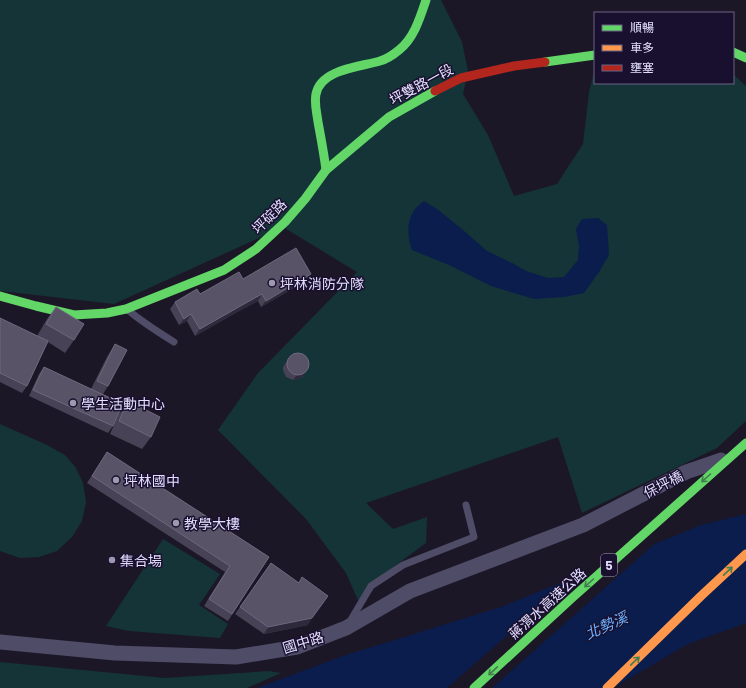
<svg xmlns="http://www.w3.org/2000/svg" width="746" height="688" font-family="Barlow,'Noto Sans TC',sans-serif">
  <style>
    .green { fill: #143437 }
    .water { fill: #0a1d4c }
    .pier { fill: #1c1727 }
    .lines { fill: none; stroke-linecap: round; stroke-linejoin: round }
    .lane { stroke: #4f4c68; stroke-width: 7 }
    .street { stroke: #4f4c68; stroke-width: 15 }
    .fast { stroke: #63d668; stroke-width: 9 }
    .slow { stroke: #ff974d; stroke-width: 9 }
    .jam { stroke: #b3261e; stroke-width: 9 }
    .wall { fill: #474255 }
    .shaded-wall { fill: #2f2a3b }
    .building { fill: #585367; stroke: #6e687f }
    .oneway { stroke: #417d4e }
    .poi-dot { fill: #9e98b3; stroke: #18102e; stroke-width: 1.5 }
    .labels { text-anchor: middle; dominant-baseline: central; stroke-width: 3; stroke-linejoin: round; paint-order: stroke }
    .shield { fill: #18102e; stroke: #a7a0c0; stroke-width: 1 }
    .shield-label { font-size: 13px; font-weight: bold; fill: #e4deff }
    .street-label { font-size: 14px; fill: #e4deff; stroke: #18102e }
    .poi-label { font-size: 14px; fill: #e4deff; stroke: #18102e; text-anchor: start }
    .water-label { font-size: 15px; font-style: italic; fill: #6cb1ff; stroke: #18102e }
  </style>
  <rect width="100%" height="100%" fill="#1c1727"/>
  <!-- green -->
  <g class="green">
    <polygon points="0,0 441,0 462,42 468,71 463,94 488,135 514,196 557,184 583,144 589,92 595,68 595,83 733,83 733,74 746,86 746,421 717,448 582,513 558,437 366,503 393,529 427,517 426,543 384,574 361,607 346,573 306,519 218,430 258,373 357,272 283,227 114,304 0,291"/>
    <polygon points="0,424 47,445 65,455 76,468 83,483 86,502 82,521 72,537 57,551 39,557 20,558 0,551"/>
    <polygon points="163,539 220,574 199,605 228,624 220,638 129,631 106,626"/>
    <polygon points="0,662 165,678 269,671 281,673 247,688 0,688"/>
  </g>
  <!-- water -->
  <g class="water">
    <path d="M424,201L437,209L463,230L487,251L514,264L526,271L548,278L564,277L578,260L579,246L576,229L582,219L598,218L607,225L609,255L599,272L584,293L564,297L534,299L491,286L449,265L412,250C408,238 406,224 413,212C415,208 420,204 424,201Z"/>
    <polygon points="746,514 746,623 688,644 613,688 257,688 343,656 504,606 701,525"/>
  </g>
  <!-- pier -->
  <polygon class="pier" points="660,539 492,688 447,688 577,574"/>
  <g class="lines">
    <!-- lane -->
    <g class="lane">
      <path d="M128,310C142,322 158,332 174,342"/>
      <polyline points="349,623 371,586 403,565 474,537 466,505"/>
    </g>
    <!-- street -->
    <polyline class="street" points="0,642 115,653 236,657 297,647 346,628 410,591 583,525 686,472 721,460"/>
    <!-- fast -->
    <g class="fast">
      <polyline points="733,52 746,58"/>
      <polyline points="545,62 595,55"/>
      <path d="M326,170C324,154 321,138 318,122C317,113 314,104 316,94C321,69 360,67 380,61C387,59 393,55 399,50C414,38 420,18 426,0"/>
      <polyline points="0,296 36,306 74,315 107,313 126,309 224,270 256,249 285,222 305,199 326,170 389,117 435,91"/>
      <polyline points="474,688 572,598 746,443"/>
    </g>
    <!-- slow -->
    <polyline class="slow" points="607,688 701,596 746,554"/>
    <!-- jam -->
    <polyline class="jam" points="435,91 461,78 514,66 545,62"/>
  </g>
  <!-- wall -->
  <g class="wall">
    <polygon points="311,274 306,281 261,307 258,301 239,311 195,336 187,321 179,325 170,309 175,302 200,294 243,279"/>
    <polygon points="56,307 74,340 65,353 48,342 27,386 22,393 0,382 0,318 37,336 47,319"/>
    <polygon points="115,344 108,386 103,394 113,426 108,433 29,396 39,374 44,367 91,389 107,357"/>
    <polygon points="290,356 303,376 301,378 293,380 286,377 283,370 283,367"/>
    <polygon points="128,401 151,437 142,449 110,434 119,414"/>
    <polygon points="107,452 269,557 228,621 204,606 225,572 87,483"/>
    <polygon points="271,563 299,583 302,577 308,625 264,634 235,614"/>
  </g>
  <!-- shaded-wall -->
  <g class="shaded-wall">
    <polygon points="311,274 306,281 261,307 266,301"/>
    <polygon points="262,294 258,301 239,311 195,336 200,329 244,304"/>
    <polygon points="191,314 187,321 179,325 184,319"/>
    <polygon points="306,371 301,378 293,380 296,376"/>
    <polygon points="312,618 308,625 264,634 268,627"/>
  </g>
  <!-- building -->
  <g class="building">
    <polygon points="296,248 311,274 266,301 262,294 244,304 200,329 191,314 184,319 175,302 197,289 200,294 239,272 243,279"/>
    <polygon points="56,307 84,324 74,340 46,324"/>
    <polygon points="0,318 48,341 27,386 0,373"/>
    <polygon points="115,344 127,350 108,386 97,381"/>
    <circle cx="298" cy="364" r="11"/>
    <polygon points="44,367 123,404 113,426 33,390"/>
    <polygon points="128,401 160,417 151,437 119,421"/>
    <polygon points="107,452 269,557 232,614 209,599 230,566 92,476"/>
    <polygon points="271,563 299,583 302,577 328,596 312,618 268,627 240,607"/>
  </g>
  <!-- one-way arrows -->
  <defs><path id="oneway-shaft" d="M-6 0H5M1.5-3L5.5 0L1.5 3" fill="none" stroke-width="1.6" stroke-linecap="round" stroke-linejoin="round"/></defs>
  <g class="oneway">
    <use href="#oneway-shaft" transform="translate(706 478) rotate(138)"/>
    <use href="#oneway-shaft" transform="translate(728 571) rotate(-43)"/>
    <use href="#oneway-shaft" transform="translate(589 583) rotate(138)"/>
    <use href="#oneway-shaft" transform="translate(635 661) rotate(-44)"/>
    <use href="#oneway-shaft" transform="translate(493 671) rotate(137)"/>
  </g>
  <!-- markers -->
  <g class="poi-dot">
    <circle cx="272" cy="283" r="4"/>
    <circle cx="73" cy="403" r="4"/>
    <circle cx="116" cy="480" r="4"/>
    <circle cx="176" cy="523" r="4"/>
    <circle cx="112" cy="560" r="4"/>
  </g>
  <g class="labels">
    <!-- shield labels -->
    <rect class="shield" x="601" y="554" width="16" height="22" rx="3"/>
    <g class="shield-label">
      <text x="609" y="565">5</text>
    </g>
    <!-- street labels -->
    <g class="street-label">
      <text transform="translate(421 84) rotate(-28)">坪雙路一段</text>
      <text transform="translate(269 216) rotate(-45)">坪碇路</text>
      <text transform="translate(663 484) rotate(-27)">保坪橋</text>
      <text transform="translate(547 603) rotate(-42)">蔣渭水高速公路</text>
      <text transform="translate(303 642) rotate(-17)">國中路</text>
    </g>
    <!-- poi labels -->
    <g class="poi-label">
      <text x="280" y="283">坪林消防分隊</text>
      <text x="81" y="403">學生活動中心</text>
      <text x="124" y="480">坪林國中</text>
      <text x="184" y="523">教學大樓</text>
      <text x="120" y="560">集合場</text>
    </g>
    <!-- water labels -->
    <g class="water-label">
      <text transform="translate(606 625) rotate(-24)">北勢溪</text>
    </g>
  </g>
  <!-- legend -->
  <rect x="594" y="12" width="140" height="72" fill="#18102e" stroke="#6a6282"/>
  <rect x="602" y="25" width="20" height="6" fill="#63d668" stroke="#6a6282"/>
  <text x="630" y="32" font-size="12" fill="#e4deff">順暢</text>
  <rect x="602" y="45" width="20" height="6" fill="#ff974d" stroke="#6a6282"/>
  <text x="630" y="52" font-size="12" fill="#e4deff">車多</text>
  <rect x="602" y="65" width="20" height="6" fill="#b3261e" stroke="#6a6282"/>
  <text x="630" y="72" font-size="12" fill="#e4deff">壅塞</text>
</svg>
